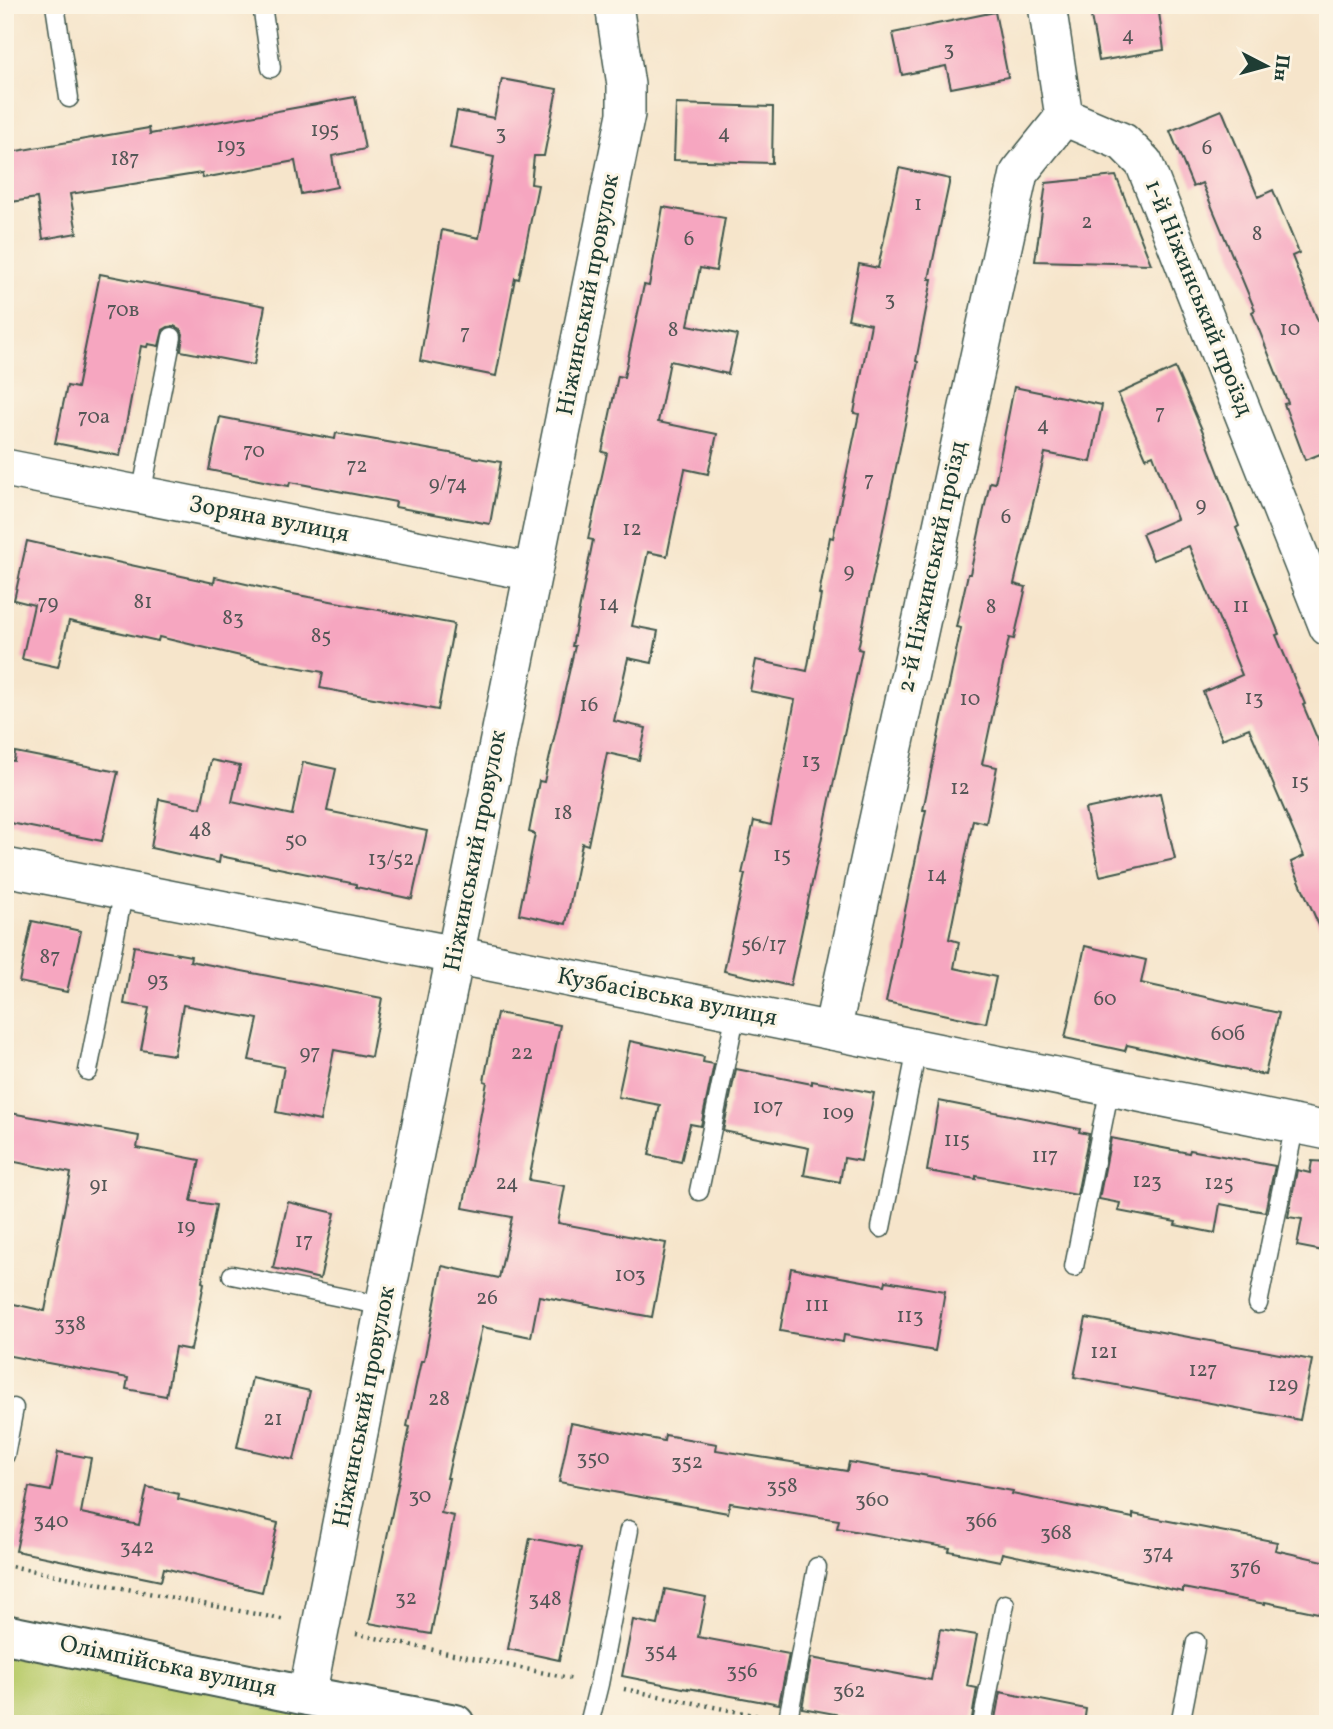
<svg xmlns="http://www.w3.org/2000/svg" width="1333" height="1729" font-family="Vollkorn,serif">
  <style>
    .green { fill: #bccd70; stroke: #6e8552; stroke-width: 2 }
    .building { fill: #f6a6c0 }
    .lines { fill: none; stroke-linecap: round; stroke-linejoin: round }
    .service-casing { stroke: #3f564b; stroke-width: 21 }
    .minor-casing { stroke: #3f564b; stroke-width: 40 }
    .secondary-casing { stroke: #3f564b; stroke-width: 42 }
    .path { stroke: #3f564b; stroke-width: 4.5; stroke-dasharray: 2 5; stroke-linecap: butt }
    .service { stroke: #fff; stroke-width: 18 }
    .minor { stroke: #fff; stroke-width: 37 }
    .secondary { stroke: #fff; stroke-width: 38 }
    .labels { text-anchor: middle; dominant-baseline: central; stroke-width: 6; stroke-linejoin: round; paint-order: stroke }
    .number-label { font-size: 21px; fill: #555757 }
    .street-label { font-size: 24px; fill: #1f3d34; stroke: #fcf5e5 }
  </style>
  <rect width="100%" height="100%" fill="#fcf5e5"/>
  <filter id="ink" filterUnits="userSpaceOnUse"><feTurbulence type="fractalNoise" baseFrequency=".0143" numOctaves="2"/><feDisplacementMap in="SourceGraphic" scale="14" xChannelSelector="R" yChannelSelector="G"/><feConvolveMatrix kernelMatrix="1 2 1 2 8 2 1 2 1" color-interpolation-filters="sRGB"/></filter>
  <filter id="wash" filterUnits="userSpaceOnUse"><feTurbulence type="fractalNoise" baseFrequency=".00686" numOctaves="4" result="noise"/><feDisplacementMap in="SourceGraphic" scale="28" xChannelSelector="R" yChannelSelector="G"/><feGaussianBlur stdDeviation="1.57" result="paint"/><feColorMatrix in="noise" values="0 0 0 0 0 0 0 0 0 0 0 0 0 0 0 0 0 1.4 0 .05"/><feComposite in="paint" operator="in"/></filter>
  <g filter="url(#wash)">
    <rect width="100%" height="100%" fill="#f6e5cb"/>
    <!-- green -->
    <polygon class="green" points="5,1634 469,1724 5,1724"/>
    <g id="blocks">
      <!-- building -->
      <g class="building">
        <polygon points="1089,5 1158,5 1164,50 1099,61"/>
        <polygon points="995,12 1008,77 951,88 946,66 902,75 893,33"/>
        <polygon points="502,79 557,89 544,156 534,156 531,184 538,185 519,279 515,278 496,376 420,361 442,230 479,238 494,157 450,148 457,111 494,118"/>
        <polygon points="355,97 365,149 332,156 337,187 301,194 295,161 203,178 202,173 70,194 77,233 43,239 37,198 5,203 5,153 149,128 150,134"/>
        <polygon points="676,104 773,107 772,163 674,160"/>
        <polygon points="1222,110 1258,197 1273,190 1299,253 1292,256 1328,346 1328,451 1305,460 1284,404 1288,403 1252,312 1255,310 1202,183 1193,187 1170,131"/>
        <polygon points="899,168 950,179 929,279 932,279 916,361 918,362 858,649 862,650 790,986 724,971 745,874 742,874 754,821 771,825 795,700 750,691 756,660 807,671 821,595 819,594 830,537 833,538 859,414 854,413 871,324 848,319 859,264 878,268"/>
        <polygon points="1116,176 1151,264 1035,261 1046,183"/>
        <polygon points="663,207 725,218 716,271 700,268 688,325 737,335 728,374 670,361 658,422 717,434 708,474 685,469 667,556 648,552 632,626 658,631 652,663 628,658 614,721 646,728 639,760 607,753 588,845 582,843 566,924 519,914 535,834 529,832 539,781 544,782 575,646 572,646 593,540 588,539 607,453 602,452 618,376 624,377 644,285 649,286"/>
        <polygon points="100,274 265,306 254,365 181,351 183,334 180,329 174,326 168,327 163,330 159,346 148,344 147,347 141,346 120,456 55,443 67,386 77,388"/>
        <polygon points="1175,368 1203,432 1239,526 1236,528 1279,634 1276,635 1305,704 1303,705 1328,764 1328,946 1291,862 1304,856 1249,728 1222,739 1203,692 1242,675 1189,546 1153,560 1142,534 1177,519 1153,455 1146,458 1118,394"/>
        <polygon points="1014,387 1102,405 1091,462 1045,453 1014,584 1026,587 1014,639 1009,638 982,764 997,767 986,823 973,820 949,939 959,942 954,968 996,977 986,1023 886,1002 926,810 923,810 961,628 956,627 968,574 970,574 990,482 995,483"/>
        <polygon points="220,417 335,439 336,433 501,462 490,524 395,507 396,502 290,482 289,486 209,470"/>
        <polygon points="27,541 84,554 84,555 214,583 215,577 282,592 454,624 438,710 320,688 323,672 262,661 159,637 158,641 69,621 58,667 22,659 34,605 14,600"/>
        <polygon points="15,752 118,772 102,841 5,822 5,760 14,761"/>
        <polygon points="211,760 240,766 232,802 292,815 303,762 336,769 327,811 427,831 412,899 356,887 356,884 220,856 219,863 151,848 159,799 201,808"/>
        <polygon points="1160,793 1175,859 1100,876 1085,809"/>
        <polygon points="32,921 81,931 67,992 19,982"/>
        <polygon points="134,946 191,956 190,961 382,998 371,1057 334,1050 320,1121 276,1112 284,1067 249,1060 258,1019 183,1005 174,1055 141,1050 149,1008 124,1004"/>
        <polygon points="1085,946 1146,960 1141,983 1279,1013 1265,1075 1127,1045 1125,1051 1065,1038"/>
        <polygon points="497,1013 560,1025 529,1180 565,1186 558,1223 666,1243 652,1317 539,1296 531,1337 482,1327 447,1478 449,1478 441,1513 454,1516 431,1634 369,1623 410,1427 407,1426 421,1361 424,1361 442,1266 499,1278 512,1217 463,1208 487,1082 484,1081"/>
        <polygon points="630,1041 704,1057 703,1062 714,1064 701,1126 690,1124 681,1162 649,1155 660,1105 618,1097"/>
        <polygon points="736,1069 812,1084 812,1081 874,1093 861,1161 844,1158 840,1182 804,1175 809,1148 723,1131"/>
        <polygon points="939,1101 1080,1129 1079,1132 1089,1134 1077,1195 976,1176 976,1179 927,1171"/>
        <polygon points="5,1112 139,1136 137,1148 200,1160 191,1201 216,1205 202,1282 204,1283 191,1350 175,1347 166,1396 126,1389 128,1378 5,1355 5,1302 45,1311 71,1173 5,1160"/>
        <polygon points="1111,1138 1189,1153 1190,1150 1275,1166 1265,1212 1220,1204 1215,1233 1175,1225 1176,1222 1118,1211 1120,1203 1099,1199"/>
        <polygon points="1312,1161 1328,1162 1328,1252 1297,1246 1302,1219 1288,1217 1297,1170 1310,1173"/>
        <polygon points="288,1202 335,1213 320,1279 273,1268"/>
        <polygon points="791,1268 885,1285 886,1281 945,1291 935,1351 844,1335 843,1342 780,1331"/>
        <polygon points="1086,1318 1312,1360 1300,1420 1074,1377"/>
        <polygon points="252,1378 310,1391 294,1460 237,1447"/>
        <polygon points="571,1423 664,1441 665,1435 717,1444 716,1450 847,1471 849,1462 1013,1491 1012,1494 1133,1518 1133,1514 1277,1542 1275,1550 1328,1562 1328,1615 1265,1602 1265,1604 1183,1588 1183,1592 1002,1553 1000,1561 949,1551 950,1548 837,1528 839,1520 730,1503 728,1513 559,1482"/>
        <polygon points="58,1452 91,1458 81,1513 139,1525 147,1487 179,1494 178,1499 278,1523 262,1592 164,1568 161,1581 16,1551 29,1487 51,1491"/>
        <polygon points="530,1538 581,1548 559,1660 508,1649"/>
        <polygon points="665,1589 706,1597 698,1637 789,1654 779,1704 764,1701 764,1702 688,1688 688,1689 622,1676 633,1620 658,1625"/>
        <polygon points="940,1629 977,1635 967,1686 977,1688 971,1724 889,1724 802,1708 811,1658 931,1680"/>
        <polygon points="1000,1692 1086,1709 1084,1724 994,1724"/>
      </g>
    </g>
  </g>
  <g filter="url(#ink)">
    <use href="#blocks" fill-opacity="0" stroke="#3f564b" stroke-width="2"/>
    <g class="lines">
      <defs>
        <g id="service">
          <polyline points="55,5 69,98"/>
          <polyline points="262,5 271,68"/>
          <polyline points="141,495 172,337"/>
          <polyline points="88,1071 124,890"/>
          <polyline points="699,1191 736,1012"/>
          <polyline points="881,1228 917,1049"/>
          <polyline points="1074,1267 1110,1087"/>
          <polyline points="232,1275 384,1306"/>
          <polyline points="1258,1304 1295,1124"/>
          <polyline points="5,1455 14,1408"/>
          <polyline points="589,1724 599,1684 629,1530"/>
          <polyline points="787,1724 817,1567"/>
          <polyline points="982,1724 1005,1604"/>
          <polyline points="1180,1724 1196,1642"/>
        </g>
        <g id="minor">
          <polyline points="1047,5 1064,117"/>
          <polyline points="1064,117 1123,142 1144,163 1328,627"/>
          <polyline points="5,468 533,572"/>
          <polyline points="5,867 455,955 1328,1131"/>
          <polyline points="832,1031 1019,173 1064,117"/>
          <polyline points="307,1696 384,1306 626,114 626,85 614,5"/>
        </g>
        <polyline id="secondary" points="5,1634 307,1696 455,1724"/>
      </defs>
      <!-- service casing -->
      <use href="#service" class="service-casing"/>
      <!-- minor casing -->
      <use href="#minor" class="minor-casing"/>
      <!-- secondary casing -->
      <use href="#secondary" class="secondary-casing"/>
      <!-- path -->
      <g class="path">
        <polyline points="5,1565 286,1620"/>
        <polyline points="356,1634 574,1679"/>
        <polyline points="624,1689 759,1716"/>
      </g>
      <!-- service -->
      <use href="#service" class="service"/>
      <!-- minor -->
      <use href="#minor" class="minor"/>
      <!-- secondary -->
      <use href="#secondary" class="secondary"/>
    </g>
  </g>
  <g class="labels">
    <!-- number labels -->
    <g class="number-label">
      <text x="1128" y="35">4</text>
      <text x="949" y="49">3</text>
      <text x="325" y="130">195</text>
      <text x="501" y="133">3</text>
      <text x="724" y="133">4</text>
      <text x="231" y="146">193</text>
      <text x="1207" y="148">6</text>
      <text x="125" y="159">187</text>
      <text x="918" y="204">1</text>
      <text x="1087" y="222">2</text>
      <text x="1257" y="234">8</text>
      <text x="689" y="239">6</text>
      <text x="890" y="299">3</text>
      <text x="123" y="310">70в</text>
      <text x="1290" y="329">10</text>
      <text x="673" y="330">8</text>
      <text x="465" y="333">7</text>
      <text x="1160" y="413">7</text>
      <text x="94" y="417">70а</text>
      <text x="1043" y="425">4</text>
      <text x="254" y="451">70</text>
      <text x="357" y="466">72</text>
      <text x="869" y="480">7</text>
      <text x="448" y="484">9/74</text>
      <text x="1201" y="505">9</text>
      <text x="1006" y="517">6</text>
      <text x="632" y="529">12</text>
      <text x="849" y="571">9</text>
      <text x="143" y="602">81</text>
      <text x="48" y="603">79</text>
      <text x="609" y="604">14</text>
      <text x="1241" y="606">11</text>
      <text x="991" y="607">8</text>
      <text x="233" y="618">83</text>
      <text x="321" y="636">85</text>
      <text x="1254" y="698">13</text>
      <text x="970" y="699">10</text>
      <text x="589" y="705">16</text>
      <text x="811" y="761">13</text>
      <text x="1300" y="782">15</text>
      <text x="960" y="788">12</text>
      <text x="563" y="813">18</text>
      <text x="200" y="830">48</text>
      <text x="296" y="840">50</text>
      <text x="782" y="855">15</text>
      <text x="391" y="859">13/52</text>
      <text x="937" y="875">14</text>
      <text x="764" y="945">56/17</text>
      <text x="50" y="957">87</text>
      <text x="158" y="980">93</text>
      <text x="1105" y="999">60</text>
      <text x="1228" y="1034">60б</text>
      <text x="310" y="1053">97</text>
      <text x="522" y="1053">22</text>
      <text x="768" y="1107">107</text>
      <text x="838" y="1113">109</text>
      <text x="957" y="1140">115</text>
      <text x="1045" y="1156">117</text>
      <text x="1147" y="1181">123</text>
      <text x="507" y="1183">24</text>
      <text x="1219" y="1183">125</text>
      <text x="99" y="1185">91</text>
      <text x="186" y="1227">19</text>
      <text x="304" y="1241">17</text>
      <text x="630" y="1275">103</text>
      <text x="487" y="1298">26</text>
      <text x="817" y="1305">111</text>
      <text x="910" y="1316">113</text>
      <text x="70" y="1324">338</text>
      <text x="1104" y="1352">121</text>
      <text x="1203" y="1370">127</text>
      <text x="1283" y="1385">129</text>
      <text x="439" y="1399">28</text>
      <text x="273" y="1419">21</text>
      <text x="593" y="1458">350</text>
      <text x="687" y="1462">352</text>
      <text x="782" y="1486">358</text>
      <text x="420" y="1496">30</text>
      <text x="872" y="1500">360</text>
      <text x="51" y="1521">340</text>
      <text x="981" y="1521">366</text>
      <text x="1056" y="1533">368</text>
      <text x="137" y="1547">342</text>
      <text x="1158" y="1553">374</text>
      <text x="1245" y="1568">376</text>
      <text x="406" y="1598">32</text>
      <text x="545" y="1599">348</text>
      <text x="661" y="1651">354</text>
      <text x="742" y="1671">356</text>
      <text x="849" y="1691">362</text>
    </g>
    <!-- street labels -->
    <g class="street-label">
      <text transform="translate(589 295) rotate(-79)">Ніжинський провулок</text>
      <text transform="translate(1198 298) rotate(68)">1-й Ніжинський проїзд</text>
      <text transform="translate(269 520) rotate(11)">Зоряна вулиця</text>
      <text transform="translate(933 567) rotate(-78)">2-й Ніжинський проїзд</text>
      <text transform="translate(476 851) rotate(-79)">Ніжинський провулок</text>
      <text transform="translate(667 998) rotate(11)">Кузбасівська вулиця</text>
      <text transform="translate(365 1407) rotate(-79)">Ніжинський провулок</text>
      <text transform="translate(168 1667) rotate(12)">Олімпійська вулиця</text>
    </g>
  </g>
  <!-- margin -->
  <rect width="1333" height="1729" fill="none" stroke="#fcf5e5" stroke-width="28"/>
  <!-- north arrow -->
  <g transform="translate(1266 66) rotate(96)" stroke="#fcf5e5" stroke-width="5" paint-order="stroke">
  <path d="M0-5L12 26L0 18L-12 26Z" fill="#1f3d34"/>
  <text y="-10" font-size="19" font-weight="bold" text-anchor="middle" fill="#1f3d34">Пн</text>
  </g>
</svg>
